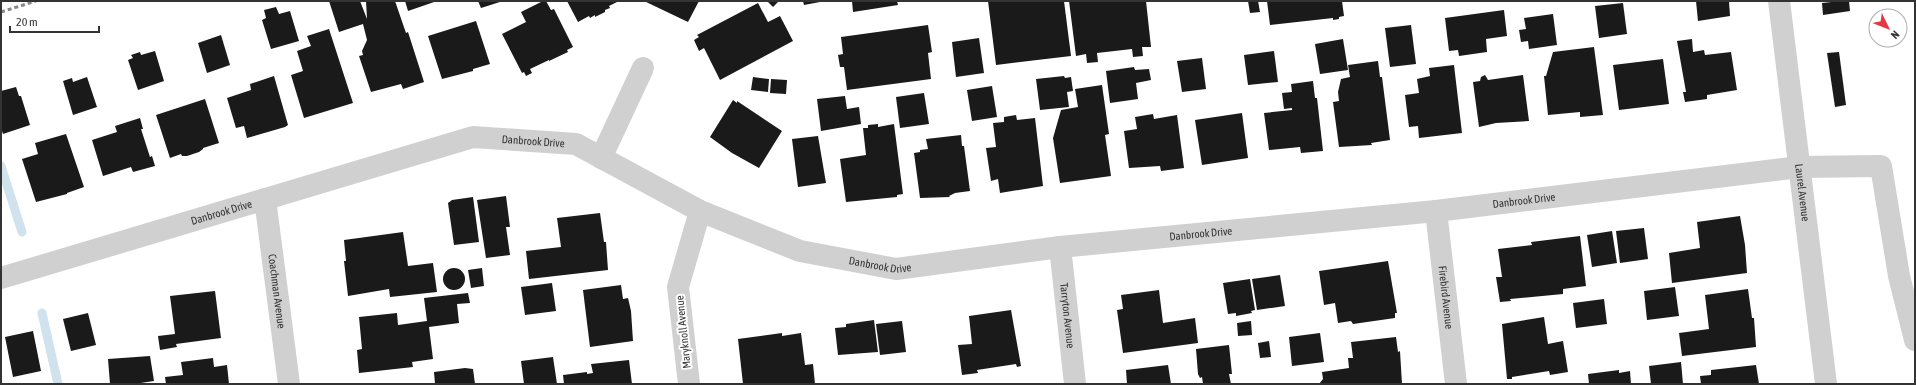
<svg xmlns="http://www.w3.org/2000/svg" width="1916" height="385" font-family="'Asap Condensed',sans-serif">
  <style>
    .lines { fill: none; stroke-linecap: round; stroke-linejoin: round }
    .stream { stroke: #cfe2ee; stroke-width: 9 }
    .building { fill: #1a1a1a }
    .minor { stroke: #d0d0d0; stroke-width: 22 }
    .rail { stroke: #888; stroke-width: 3; stroke-dasharray: 4 3; stroke-linecap: butt }
    .labels { text-anchor: middle; dominant-baseline: central; stroke-width: 4; stroke-linejoin: round; paint-order: stroke }
    .street-label { font-size: 11px; fill: #333; stroke: #fff }
  </style>
  <rect width="100%" height="100%" fill="#fff"/>
  <g class="lines">
    <!-- stream -->
    <g class="stream">
      <polyline points="1,166 22,232"/>
      <polyline points="42,313 58,384"/>
    </g>
  </g>
  <!-- building -->
  <g class="building">
    <polygon points="329,1 360,1 367,19 366,1 395,1 406,33 408,32 424,82 403,89 401,84 371,92 359,56 363,55 362,51 367,40 363,24 339,32"/>
    <polygon points="405,1 437,1 408,11"/>
    <polygon points="478,1 503,1 481,8"/>
    <polygon points="543,1 546,1 551,10 554,9 573,47 567,50 568,52 549,61 549,60 530,69 532,73 526,76 524,72 522,73 502,34 526,22 521,12"/>
    <polygon points="567,1 619,1 609,6 610,8 605,10 605,12 595,17 595,15 590,18 589,16 578,22"/>
    <polygon points="644,1 699,1 688,22"/>
    <polygon points="767,1 779,1 773,7"/>
    <polygon points="803,1 820,1 820,2 804,5"/>
    <polygon points="852,1 897,1 898,5 853,12"/>
    <polygon points="988,1 1064,1 1071,56 996,65"/>
    <polygon points="1069,1 1146,1 1151,47 1142,47 1143,56 1133,57 1132,49 1097,53 1098,62 1087,63 1086,54 1076,56"/>
    <polygon points="1248,1 1258,1 1260,12 1250,13"/>
    <polygon points="1267,1 1342,1 1344,16 1339,17 1339,19 1333,20 1333,18 1270,25"/>
    <polygon points="1696,1 1729,1 1730,16 1698,21"/>
    <polygon points="1841,1 1849,1 1850,11 1823,15 1822,3"/>
    <polygon points="758,3 768,22 780,16 793,41 720,80 704,48 699,51 694,40 699,37 697,35"/>
    <polygon points="1623,3 1627,34 1599,38 1595,6"/>
    <polygon points="276,7 279,14 290,11 299,41 271,49 262,20 266,18 264,10"/>
    <polygon points="1504,10 1507,36 1486,39 1487,52 1459,56 1458,50 1449,51 1445,18"/>
    <polygon points="1553,14 1557,45 1529,49 1528,41 1521,42 1519,30 1526,29 1524,18"/>
    <polygon points="476,21 490,64 473,69 473,71 442,79 428,36"/>
    <polygon points="928,25 932,52 928,53 931,79 847,90 844,67 840,67 838,55 843,54 841,37"/>
    <polygon points="1411,25 1416,64 1390,67 1385,28"/>
    <polygon points="329,29 353,103 304,118 291,75 303,71 297,51 311,46 307,36"/>
    <polygon points="221,35 230,65 207,73 198,43"/>
    <polygon points="979,38 984,73 956,77 952,42"/>
    <polygon points="1343,39 1348,70 1320,74 1315,44"/>
    <polygon points="1692,39 1693,52 1704,50 1705,55 1731,52 1737,90 1707,95 1707,99 1685,102 1683,92 1686,92 1677,41"/>
    <polygon points="1594,47 1603,115 1580,117 1580,112 1548,115 1544,76 1546,76 1553,52"/>
    <polygon points="155,51 164,81 138,90 128,60 133,58 131,55 140,52 141,55"/>
    <polygon points="1274,51 1278,82 1248,85 1244,55"/>
    <polygon points="1839,52 1846,105 1835,107 1827,53"/>
    <polygon points="1202,58 1206,89 1182,92 1177,61"/>
    <polygon points="1663,59 1669,104 1619,110 1613,65"/>
    <polygon points="1378,61 1380,77 1382,77 1390,140 1371,143 1372,145 1339,147 1333,102 1339,101 1338,92 1341,79 1350,77 1348,65"/>
    <polygon points="1454,65 1462,133 1419,138 1418,126 1409,127 1405,95 1419,93 1417,79 1430,76 1429,68"/>
    <polygon points="1134,67 1135,70 1149,69 1151,80 1136,83 1138,99 1110,103 1106,71"/>
    <polygon points="1485,75 1488,80 1523,75 1529,121 1496,123 1479,127 1473,82 1480,81 1481,77"/>
    <polygon points="274,76 288,125 285,127 247,138 244,126 236,128 227,98 251,90 250,84"/>
    <polygon points="1064,76 1065,78 1071,77 1073,91 1067,92 1069,107 1040,110 1036,79"/>
    <polygon points="87,77 97,107 73,115 63,81 72,78 73,82"/>
    <polygon points="753,77 769,79 768,92 751,90"/>
    <polygon points="771,79 787,80 786,94 770,93"/>
    <polygon points="1313,81 1315,98 1317,98 1323,151 1301,153 1300,147 1269,150 1264,113 1292,110 1292,108 1284,109 1282,93 1292,92 1291,84"/>
    <polygon points="1102,85 1109,134 1105,135 1111,176 1060,183 1053,138 1061,110 1078,107 1075,89"/>
    <polygon points="992,86 997,117 972,121 967,90"/>
    <polygon points="16,87 19,96 21,96 30,125 3,134 1,128 1,91"/>
    <polygon points="924,93 929,124 900,128 896,97"/>
    <polygon points="845,96 847,109 859,107 861,124 821,131 817,99"/>
    <polygon points="205,99 219,143 203,148 203,149 199,152 187,156 182,156 181,154 170,158 156,115"/>
    <polygon points="733,100 737,103 737,101 782,131 759,168 732,153 710,137"/>
    <polygon points="1242,113 1248,158 1202,165 1195,120"/>
    <polygon points="1153,114 1154,119 1177,115 1184,168 1161,171 1160,166 1129,168 1124,131 1137,129 1135,117"/>
    <polygon points="1016,115 1017,120 1035,118 1043,186 1000,193 998,179 991,181 986,148 996,147 993,123 1004,122 1004,117"/>
    <polygon points="140,118 143,129 141,129 150,157 152,156 155,166 133,172 131,167 103,176 92,140 117,132 115,126"/>
    <polygon points="878,124 878,127 894,124 903,194 897,195 897,197 846,202 840,159 866,155 863,128 868,128 868,125"/>
    <polygon points="66,134 84,187 67,193 67,194 36,202 22,159 38,154 35,143"/>
    <polygon points="961,135 962,146 964,146 970,191 955,193 949,196 950,197 920,198 914,153 920,152 920,150 928,149 926,139"/>
    <polygon points="818,136 826,183 798,187 792,139"/>
    <polygon points="506,196 510,227 506,227 510,255 486,258 477,200"/>
    <polygon points="473,197 479,242 454,245 448,203 452,200"/>
    <polygon points="600,213 604,242 606,242 608,270 529,279 526,251 561,247 557,218"/>
    <polygon points="1740,216 1745,245 1747,273 1672,283 1669,253 1700,248 1697,222"/>
    <polygon points="1644,228 1648,259 1620,263 1616,231"/>
    <polygon points="1612,231 1617,263 1592,267 1587,235"/>
    <polygon points="403,232 408,266 433,263 437,292 390,297 389,289 348,296 344,261 346,261 344,240"/>
    <polygon points="1580,236 1586,286 1563,289 1563,294 1510,299 1511,301 1500,302 1496,277 1502,277 1498,249 1532,245 1531,242"/>
    <polygon points="1388,261 1397,313 1395,313 1395,318 1353,324 1351,321 1338,323 1335,303 1324,305 1319,271"/>
    <polygon points="482,268 484,286 471,288 468,270"/>
    <circle cx="454" cy="279" r="11"/>
    <polygon points="1280,275 1285,306 1257,310 1252,279"/>
    <polygon points="1250,279 1255,310 1251,311 1252,313 1236,316 1236,313 1228,314 1223,283"/>
    <polygon points="552,283 556,311 525,315 521,287"/>
    <polygon points="621,285 623,299 628,298 631,311 633,341 590,347 583,290"/>
    <polygon points="1675,287 1679,316 1647,320 1644,291"/>
    <polygon points="1748,289 1752,318 1754,318 1756,347 1682,356 1679,333 1709,329 1705,295"/>
    <polygon points="1159,290 1163,323 1195,318 1198,343 1123,353 1117,310 1123,309 1121,295"/>
    <polygon points="215,291 221,338 176,344 177,347 160,350 158,336 175,334 170,296"/>
    <polygon points="468,293 470,303 457,304 459,323 429,327 433,359 412,362 413,367 359,373 357,350 362,349 359,317 397,313 398,325 427,321 424,298"/>
    <polygon points="1604,299 1607,324 1576,328 1573,303"/>
    <polygon points="1011,310 1021,366 1017,367 1016,364 977,370 978,373 962,375 958,345 972,344 969,316"/>
    <polygon points="88,313 96,345 71,351 63,319"/>
    <polygon points="1544,317 1548,344 1563,341 1568,372 1550,375 1549,371 1512,377 1512,379 1507,379 1502,324"/>
    <polygon points="874,320 878,352 838,355 835,328 846,327 846,324"/>
    <polygon points="902,321 906,352 880,355 876,324"/>
    <polygon points="1251,321 1252,335 1238,336 1237,323"/>
    <polygon points="33,331 41,371 13,377 5,337"/>
    <polygon points="782,333 782,336 801,333 805,365 813,364 815,384 743,384 738,339"/>
    <polygon points="1320,333 1324,362 1292,366 1289,337"/>
    <polygon points="1396,337 1398,352 1400,351 1402,384 1319,384 1323,379 1322,372 1349,368 1348,358 1353,358 1351,342"/>
    <polygon points="1269,341 1271,357 1260,358 1258,343"/>
    <polygon points="1229,345 1232,374 1229,374 1231,384 1203,384 1202,377 1200,378 1198,374 1196,349"/>
    <polygon points="150,356 154,381 134,384 110,384 108,359"/>
    <polygon points="553,357 557,384 524,384 521,361"/>
    <polygon points="213,358 214,367 227,365 229,384 166,384 165,377 183,375 181,362"/>
    <polygon points="629,360 632,384 564,384 563,375 587,372 587,374 593,373 591,364"/>
    <polygon points="1681,362 1683,384 1651,384 1649,366"/>
    <polygon points="1168,365 1171,384 1127,384 1126,370"/>
    <polygon points="1756,365 1759,384 1701,384 1700,376 1711,375 1711,370"/>
    <polygon points="465,368 473,369 475,384 435,384 434,372"/>
    <polygon points="1619,370 1619,373 1630,371 1631,384 1589,384 1588,374"/>
  </g>
  <g class="lines">
    <!-- minor -->
    <g class="minor">
      <path id="s1" d="M1779,1L1826,384"/>
      <polyline points="601,158 643,68"/>
      <path id="s2" d="M265,199L289,384"/>
      <path id="s3" d="M1436,211L1456,384"/>
      <path id="s4" d="M1060,247L1075,384"/>
      <path id="s5" d="M1,278L473,137L576,144L700,211L800,251L896,269L1060,247L1436,211L1799,167L1881,166L1899,276L1915,340"/>
      <polyline points="689,384 678,287 700,211"/>
    </g>
    <!-- rail -->
    <polyline class="rail" points="1,12 36,1"/>
  </g>
  <g class="labels">
    <!-- street labels -->
    <g class="street-label">
      <text stroke="none"><textPath href="#s5" startOffset="553">Danbrook Drive</textPath></text>
      <text stroke="none"><textPath href="#s1" startOffset="193">Laurel Avenue</textPath></text>
      <text stroke="none"><textPath href="#s5" startOffset="1574">Danbrook Drive</textPath></text>
      <text stroke="none"><textPath href="#s5" startOffset="230">Danbrook Drive</textPath></text>
      <text stroke="none"><textPath href="#s5" startOffset="1249">Danbrook Drive</textPath></text>
      <text stroke="none"><textPath href="#s5" startOffset="926">Danbrook Drive</textPath></text>
      <text stroke="none"><textPath href="#s2" startOffset="93">Coachman Avenue</textPath></text>
      <text stroke="none"><textPath href="#s3" startOffset="87">Firebird Avenue</textPath></text>
      <text stroke="none"><textPath href="#s4" startOffset="69">Tarryton Avenue</textPath></text>
      <text transform="translate(683 332) rotate(-96)">Maryknoll Avenue</text>
    </g>
  </g>
  <!-- border -->
  <rect width="1916" height="385" fill="none" stroke="#333333" stroke-width="4"/>
  <!-- north arrow -->
  <g transform="translate(1888 28) rotate(133)"><circle r="19" fill="#ffffff" stroke="#adadad"/>
  <path d="M0-3L7 15L0 10L-7 15Z" fill="#e63946"/>
  <text y="-6" font-size="11" font-weight="bold" text-anchor="middle" fill="#333333">N</text>
  </g>
  <!-- scale -->
  <path d="M10 26v6h89v-6" fill="none" stroke="#333333" stroke-width="2"/>
  <text x="16" y="26" font-size="12" fill="#333333" stroke="#ffffff" stroke-width="3" paint-order="stroke">20 m</text>
</svg>
